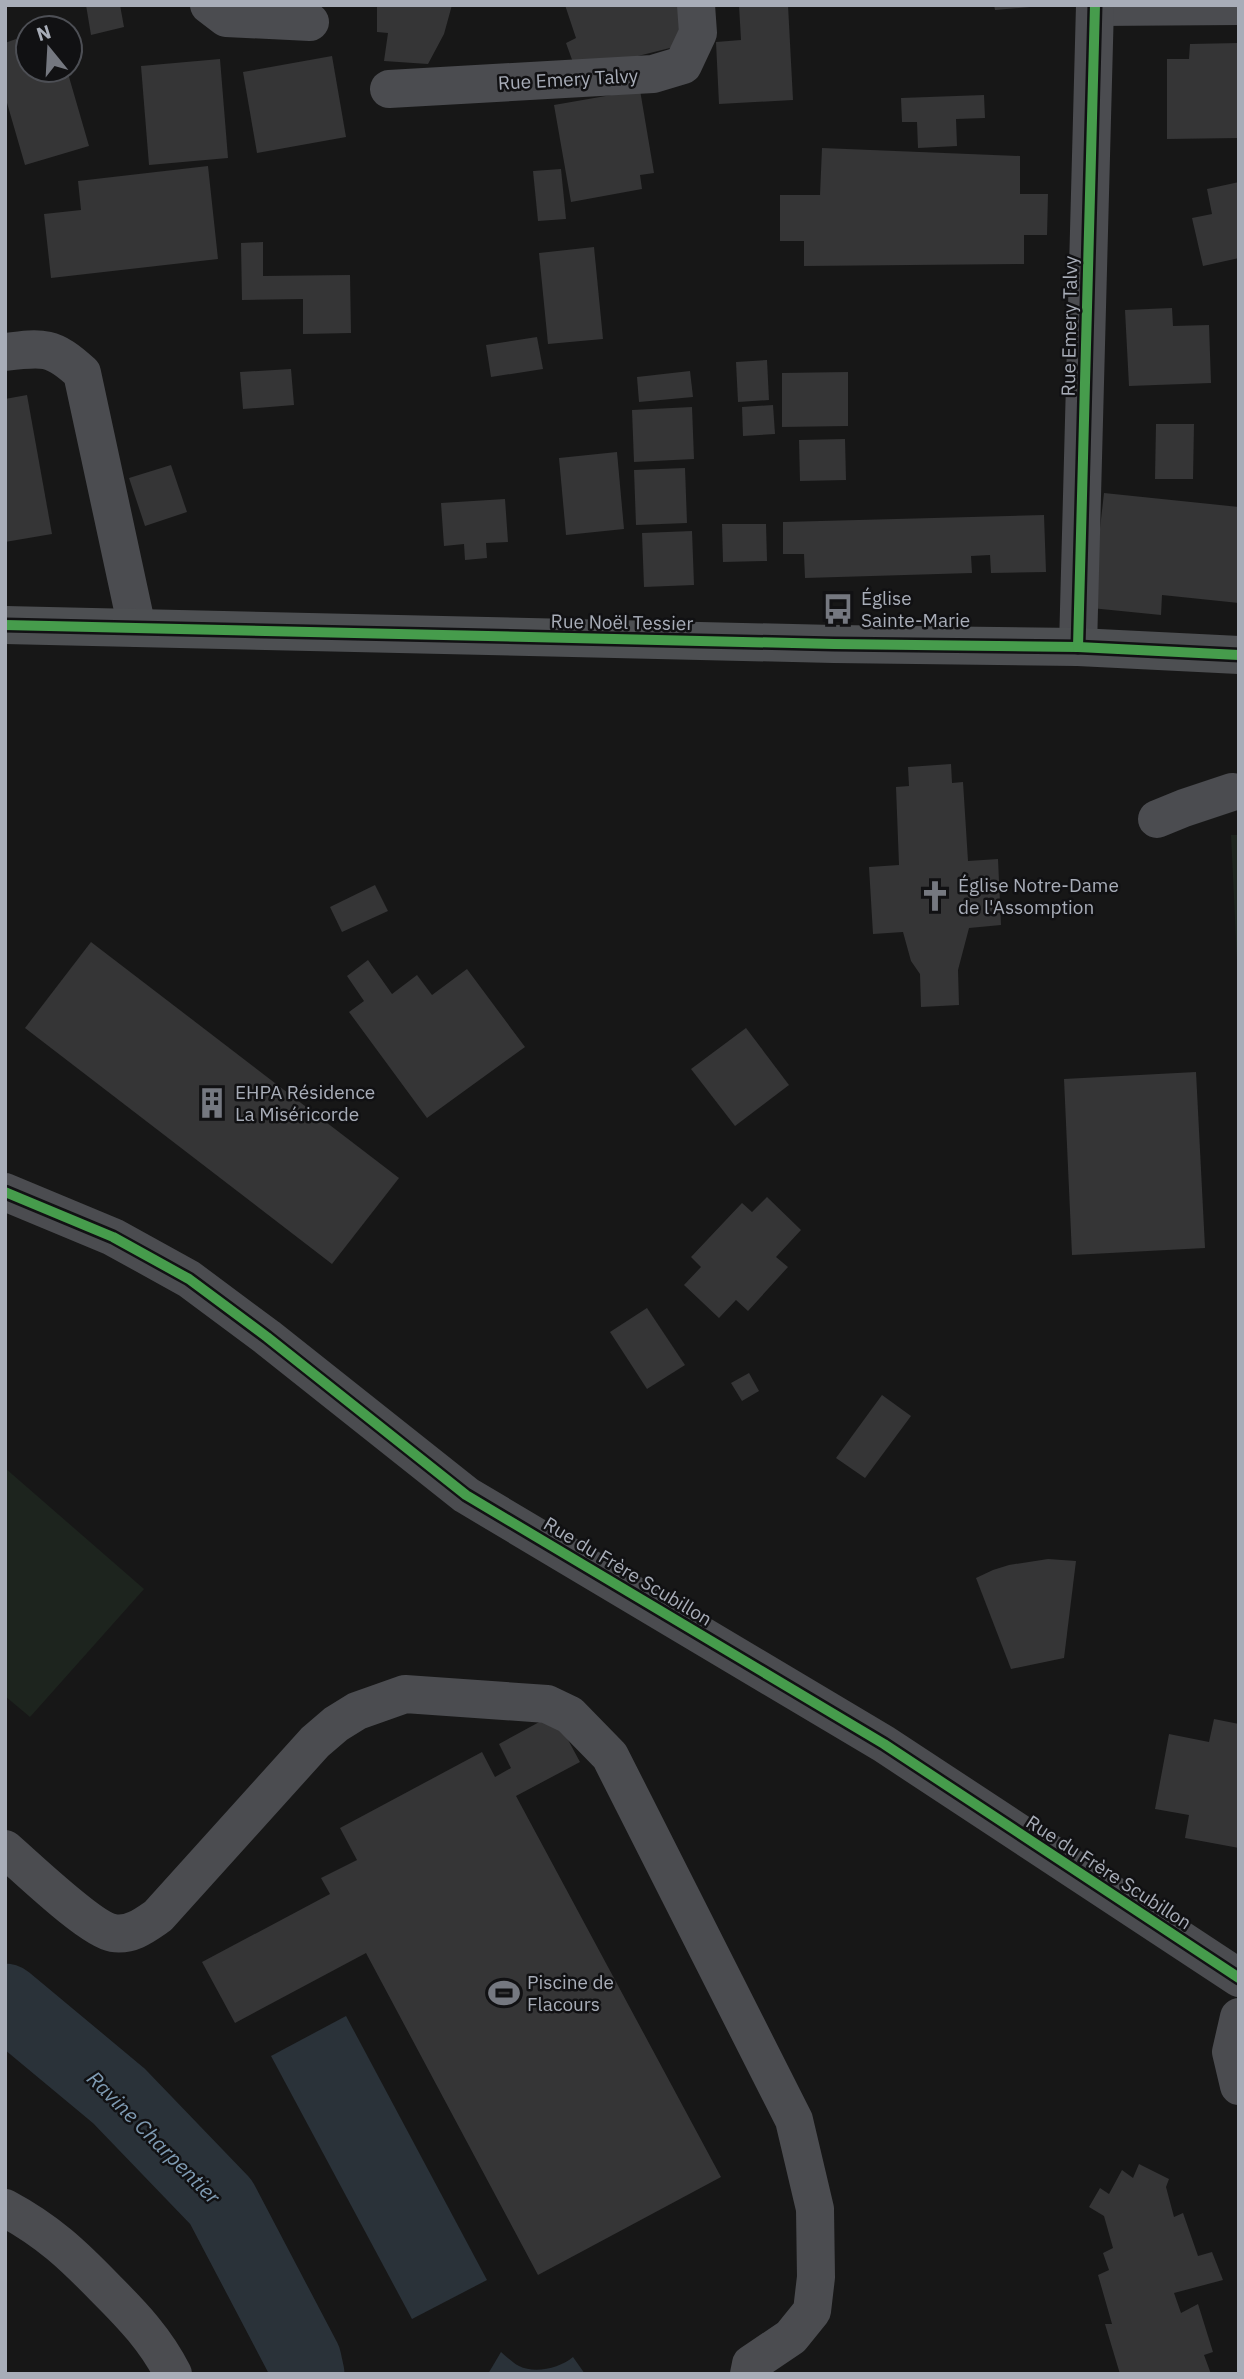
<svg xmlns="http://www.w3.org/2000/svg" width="1244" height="2379" font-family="'IBM Plex Sans',sans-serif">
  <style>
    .green { fill: #1d241e }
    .water { fill: #2a3239 }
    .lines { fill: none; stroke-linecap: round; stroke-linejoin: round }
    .river { stroke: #2a3239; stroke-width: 75 }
    .building { fill: #353536 }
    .minor { stroke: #4b4c50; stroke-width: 38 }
    .major { stroke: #4d4f52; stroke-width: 38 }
    .cycleway-casing { stroke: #111113; stroke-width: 15 }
    .cycleway { stroke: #469c4c; stroke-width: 10 }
    .labels { text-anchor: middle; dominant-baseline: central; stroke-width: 5; stroke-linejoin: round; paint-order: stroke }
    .street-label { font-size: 19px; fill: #a8adb8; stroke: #111113 }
    .poi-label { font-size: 19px; fill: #a8adb8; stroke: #111113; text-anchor: start }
    .water-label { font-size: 21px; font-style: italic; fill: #7f9bb3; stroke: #111113 }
  </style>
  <rect width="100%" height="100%" fill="#171717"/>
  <!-- green -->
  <g class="green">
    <polygon points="1231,835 1239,835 1239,1003"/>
    <polygon points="5,1468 144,1589 30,1717 5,1696"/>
  </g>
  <!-- water -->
  <g class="water">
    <polygon points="346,2016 487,2280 412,2319 271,2056"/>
    <path d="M501,2352C507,2357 513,2363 519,2366C535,2374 560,2368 573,2357L585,2374H488Z"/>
  </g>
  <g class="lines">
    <!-- river -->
    <polyline class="river" points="5,2001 119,2096 221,2202 304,2360 307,2374"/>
  </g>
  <!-- building -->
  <g class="building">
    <polygon points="86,5 120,5 124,27 91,35"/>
    <polygon points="377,5 452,5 444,34 428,64 384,61 388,33 377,32"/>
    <polygon points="565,5 679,5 682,45 586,69 575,68 566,43 576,38"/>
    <polygon points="739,5 788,5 793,100 719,104 716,42 741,40"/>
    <polygon points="994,5 1030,5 1030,7 995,10"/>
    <polygon points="16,39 21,54 28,52 28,70 67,70 89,146 25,165 5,96 5,43"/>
    <polygon points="1239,43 1239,138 1167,139 1167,59 1189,59 1190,44"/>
    <polygon points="332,56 346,137 257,153 243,72"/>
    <polygon points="220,59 228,158 149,165 141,66"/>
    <polygon points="640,90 654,173 640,175 642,189 571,202 554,105"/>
    <polygon points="984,95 985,118 956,119 957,146 918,148 917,122 902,122 901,98"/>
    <polygon points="822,148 1020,156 1020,194 1048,194 1047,235 1024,235 1024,264 804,266 804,241 780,241 780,195 820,195"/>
    <polygon points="208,166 218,259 51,278 44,214 81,210 78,181"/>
    <polygon points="561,169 566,219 538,221 533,171"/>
    <polygon points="1239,182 1239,258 1203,266 1192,218 1212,214 1207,189"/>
    <polygon points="263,242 263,276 350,275 351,333 303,334 303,299 242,300 241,243"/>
    <polygon points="594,247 603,339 548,344 539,253"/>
    <polygon points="1172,308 1173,326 1209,325 1211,383 1129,386 1125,310"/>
    <polygon points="537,337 543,369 491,377 486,345"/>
    <polygon points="767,360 769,400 738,402 736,362"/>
    <polygon points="291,369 294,405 243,409 240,372"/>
    <polygon points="690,371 693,397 639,402 637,377"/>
    <polygon points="848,372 848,426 782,427 782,373"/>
    <polygon points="27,395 52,534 5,542 5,399"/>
    <polygon points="773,405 775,434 743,436 742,407"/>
    <polygon points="692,407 694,459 634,462 632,410"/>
    <polygon points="1156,424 1194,424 1193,479 1155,479"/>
    <polygon points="845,439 846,480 800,481 799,440"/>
    <polygon points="617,452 624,529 566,535 559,458"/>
    <polygon points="171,465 187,512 145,526 129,478"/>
    <polygon points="685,468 687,523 636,525 634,470"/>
    <polygon points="1104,493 1239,507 1239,603 1162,595 1161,615 1091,608"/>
    <polygon points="505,499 508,542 486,543 487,558 465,560 464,544 444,546 441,503"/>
    <polygon points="1044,515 1046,572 991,573 990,555 971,556 972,573 805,578 804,554 783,554 783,522"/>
    <polygon points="722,524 766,524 767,561 723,562"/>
    <polygon points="692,531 694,585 644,587 642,533"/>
    <polygon points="951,764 952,783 963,782 968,861 998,859 1001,925 969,928 958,970 959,1005 921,1007 920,974 911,961 903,932 873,934 869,867 899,865 896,787 909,786 908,767"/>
    <polygon points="375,885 388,911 342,932 330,907"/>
    <polygon points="91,942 399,1178 332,1264 25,1028"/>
    <polygon points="368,960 392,994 417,975 432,995 467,969 525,1047 427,1118 349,1012 364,1001 347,976"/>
    <polygon points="746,1028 789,1085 735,1126 691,1069"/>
    <polygon points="1196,1072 1205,1248 1072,1255 1064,1079"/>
    <polygon points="767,1197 801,1230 776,1257 788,1267 748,1311 736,1300 719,1318 684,1285 701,1267 691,1257 742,1203 752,1212"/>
    <polygon points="647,1308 685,1365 647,1389 610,1332"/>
    <polygon points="749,1373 759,1391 742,1401 731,1383"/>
    <polygon points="882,1395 911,1416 865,1478 836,1458"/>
    <polygon points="1048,1559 1076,1561 1064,1658 1011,1669 976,1578 993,1570 1009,1565"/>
    <polygon points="554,1714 580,1762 516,1796 721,2177 538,2275 366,1953 235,2023 202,1962 330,1894 321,1878 357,1860 340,1828 482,1752 495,1777 511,1768 499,1744"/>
    <polygon points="1214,1719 1239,1724 1239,1848 1185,1838 1189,1815 1155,1809 1169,1734 1209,1742"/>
    <polygon points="1139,2164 1169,2179 1166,2187 1174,2217 1183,2213 1198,2256 1212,2252 1223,2280 1174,2293 1181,2313 1198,2304 1213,2352 1204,2355 1211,2374 1120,2374 1105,2324 1112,2324 1098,2275 1109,2270 1103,2253 1113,2248 1104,2216 1089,2207 1100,2188 1109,2194 1122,2170 1133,2178"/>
  </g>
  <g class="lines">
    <!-- minor -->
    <g class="minor">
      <polyline points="209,5 226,18 310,22"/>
      <polyline points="1095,7 1239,6"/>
      <polyline points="389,89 653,74 683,65 698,33 696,5"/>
      <path d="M5,352C43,347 53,346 82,373L137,628"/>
      <polyline points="1078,647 1095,5"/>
      <polyline points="1157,819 1184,808 1232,792"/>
      <polyline points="5,1192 113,1237 189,1279 267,1337 466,1495 884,1744 1239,1978"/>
      <path d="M5,1849C26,1867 90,1929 113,1933C131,1936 145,1925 158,1916L315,1742L336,1724L357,1711L405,1694L547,1704L570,1715L610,1756L794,2120L815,2209L816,2277L812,2311L791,2337L751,2364L749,2374"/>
      <polyline points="1239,2017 1231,2052 1239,2086"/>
      <path d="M5,2208C48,2231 73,2255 106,2289C132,2315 156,2340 173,2374"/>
    </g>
    <!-- major -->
    <polyline class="major" points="5,625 834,644 1078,647 1239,655"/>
    <defs>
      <g id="cycleway">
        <polyline points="5,625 834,644 1078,647 1239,655"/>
        <polyline points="1078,647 1095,5"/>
        <polyline points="5,1192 113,1237 189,1279 267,1337 466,1495 884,1744 1239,1978"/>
      </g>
    </defs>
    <!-- cycleway casing -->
    <use href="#cycleway" class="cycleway-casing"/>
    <!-- cycleway -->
    <use href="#cycleway" class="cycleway"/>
  </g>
  <!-- icons -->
  <defs>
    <symbol id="bus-bare" viewBox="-9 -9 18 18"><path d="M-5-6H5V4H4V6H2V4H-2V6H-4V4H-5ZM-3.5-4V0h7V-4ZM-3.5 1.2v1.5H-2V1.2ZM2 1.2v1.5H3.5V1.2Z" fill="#757880" stroke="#111113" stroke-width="2.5" paint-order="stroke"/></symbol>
    <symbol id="church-bare" viewBox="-9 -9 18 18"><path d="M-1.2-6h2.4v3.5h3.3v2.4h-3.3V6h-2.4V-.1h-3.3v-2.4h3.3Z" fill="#757880" stroke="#111113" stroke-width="2.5" paint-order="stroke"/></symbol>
    <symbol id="building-bare" viewBox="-9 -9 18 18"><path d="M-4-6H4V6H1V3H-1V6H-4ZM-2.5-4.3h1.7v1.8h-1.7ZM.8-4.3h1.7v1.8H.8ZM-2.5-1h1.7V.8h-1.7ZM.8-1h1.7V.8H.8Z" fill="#757880" stroke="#111113" stroke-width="2.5" paint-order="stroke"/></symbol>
    <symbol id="stadium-bare" viewBox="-9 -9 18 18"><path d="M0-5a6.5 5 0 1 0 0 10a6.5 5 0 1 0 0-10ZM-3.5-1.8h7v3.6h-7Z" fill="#757880" stroke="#111113" stroke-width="2.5" paint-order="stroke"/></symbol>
  </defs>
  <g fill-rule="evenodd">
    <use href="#bus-bare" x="816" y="587" width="44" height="44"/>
    <use href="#church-bare" x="913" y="874" width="44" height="44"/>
    <use href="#building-bare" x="190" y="1081" width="44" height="44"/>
    <use href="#stadium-bare" x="482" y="1971" width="44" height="44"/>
  </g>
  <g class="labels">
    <!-- street labels -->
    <g class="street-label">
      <text transform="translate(568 79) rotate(-3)">Rue Emery Talvy</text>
      <text transform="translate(1069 326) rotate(-89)">Rue Emery Talvy</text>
      <text transform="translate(622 622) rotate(1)">Rue Noël Tessier</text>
      <text transform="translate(628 1571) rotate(31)">Rue du Frère Scubillon</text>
      <text transform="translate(1109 1872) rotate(33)">Rue du Frère Scubillon</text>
    </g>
    <!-- poi labels -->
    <g class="poi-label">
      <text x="861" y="598">Église<tspan x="861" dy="22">Sainte-Marie</tspan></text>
      <text x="958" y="885">Église Notre-Dame<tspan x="958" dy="22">de l'Assomption</tspan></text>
      <text x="235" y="1092">EHPA Résidence<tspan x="235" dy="22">La Miséricorde</tspan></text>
      <text x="527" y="1982">Piscine de<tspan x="527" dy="22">Flacours</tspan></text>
    </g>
    <!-- water labels -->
    <g class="water-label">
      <text transform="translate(154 2137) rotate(45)">Ravine Charpentier</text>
    </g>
  </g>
  <!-- border -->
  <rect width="1244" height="2379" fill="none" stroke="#a8adb8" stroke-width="14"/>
  <!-- north arrow -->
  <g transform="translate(49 49) rotate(342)"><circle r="33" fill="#111113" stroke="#4d4f55" stroke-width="2"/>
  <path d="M0-5L12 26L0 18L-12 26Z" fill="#757880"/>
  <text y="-10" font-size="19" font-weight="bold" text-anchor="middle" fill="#a8adb8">N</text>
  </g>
</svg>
